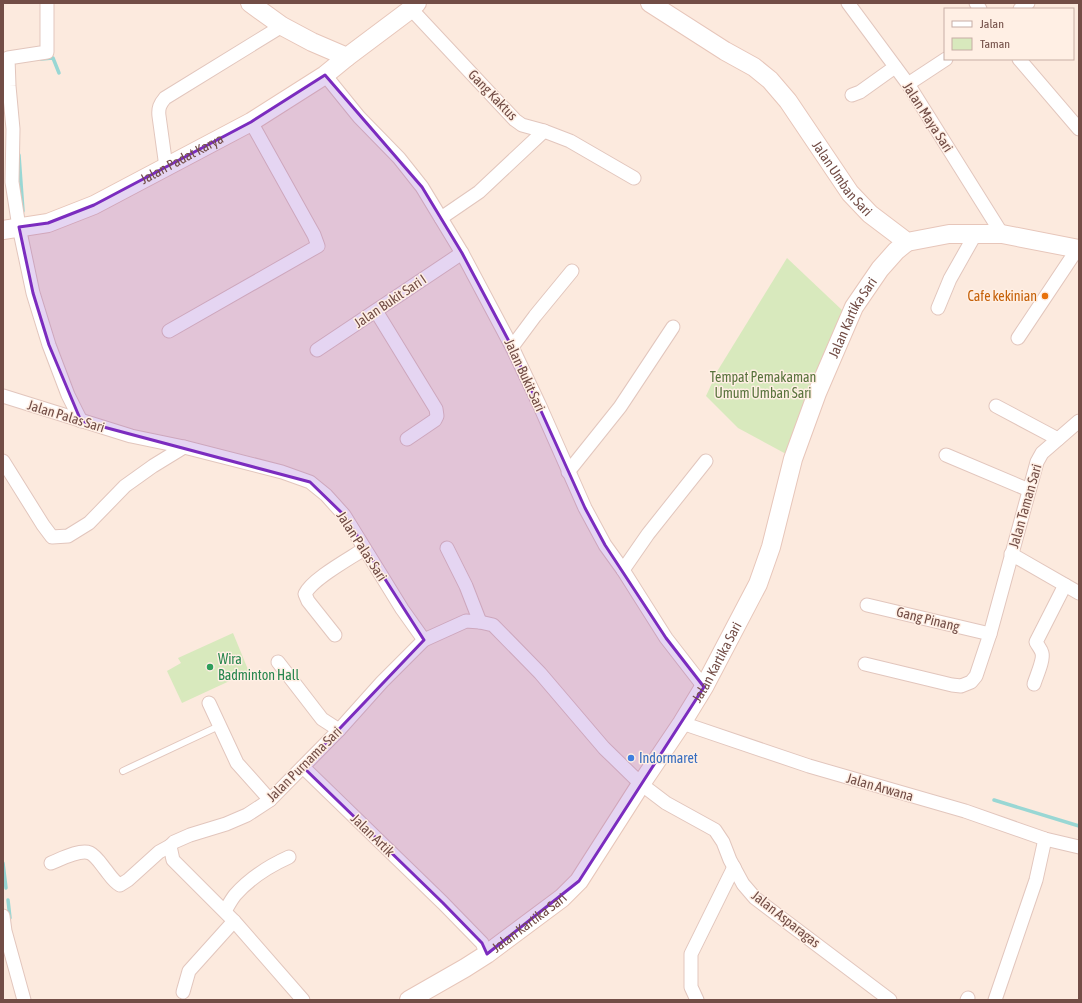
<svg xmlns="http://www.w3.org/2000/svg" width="1082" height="1003" font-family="'Asap Condensed',sans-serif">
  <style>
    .green { fill: #d8e9bd }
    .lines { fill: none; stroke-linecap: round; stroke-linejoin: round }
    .stream { stroke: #99d7d4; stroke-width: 3.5 }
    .lane-casing { stroke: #e2c6bd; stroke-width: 8 }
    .street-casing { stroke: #e2c6bd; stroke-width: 15 }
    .secondary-casing { stroke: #e7c6ba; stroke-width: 20 }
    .lane { stroke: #fff; stroke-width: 6 }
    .street { stroke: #fff; stroke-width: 13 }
    .secondary { stroke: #fff; stroke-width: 18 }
    .marked { fill: #7b2cbf; fill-opacity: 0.2; stroke: #7b2cbf; stroke-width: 3; stroke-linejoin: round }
    .food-dot { fill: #e8710a; stroke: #ffefe4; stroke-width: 1.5 }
    .leisure-dot { fill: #2e9e5b; stroke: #ffefe4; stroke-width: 1.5 }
    .shop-dot { fill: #3f7fe0; stroke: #ffefe4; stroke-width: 1.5 }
    .labels { text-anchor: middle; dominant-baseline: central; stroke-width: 3; stroke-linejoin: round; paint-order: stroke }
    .street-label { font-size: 14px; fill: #724d46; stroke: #ffefe4 }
    .food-label { font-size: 14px; fill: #c56008; stroke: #ffefe4; text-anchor: end }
    .park-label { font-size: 14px; fill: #58733c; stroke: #ffefe4 }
    .leisure-label { font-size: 14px; fill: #27864d; stroke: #ffefe4; text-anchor: start }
    .shop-label { font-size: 14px; fill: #366cbe; stroke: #ffefe4; text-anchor: start }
  </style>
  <rect width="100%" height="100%" fill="#fceade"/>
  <!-- green -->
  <g class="green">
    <polygon points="787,258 843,311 788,455 738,428 706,396 718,370"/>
    <polygon points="233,633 249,672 182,703 167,671 181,663 178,658"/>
  </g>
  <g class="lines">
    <!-- stream -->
    <g class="stream">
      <polyline points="41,59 53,58 59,73"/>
      <polyline points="19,155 23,211"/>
      <polyline points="994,800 1079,826"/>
      <polyline points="3,863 6,888"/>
      <polyline points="8,900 10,918"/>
    </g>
    <defs>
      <polyline id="lane" points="123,771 219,726"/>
      <g id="street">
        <polyline points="47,3 47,52 8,58 9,86 13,129 12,182 19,227 33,293 49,345 68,395 81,421"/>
        <polyline points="848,3 908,84 1002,234"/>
        <polyline points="976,3 980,9"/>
        <polyline points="411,9 515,120 522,125 544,131 570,141 634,178"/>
        <polyline points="1020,9 1028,3"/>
        <polyline points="1019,59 1079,129"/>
        <polyline points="325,75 359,117 399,158 422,187 462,253 512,347 539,404 585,508 605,545 623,570 666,638 704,687"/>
        <polyline points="908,84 946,59"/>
        <polyline points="852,95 860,92 895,67"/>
        <path d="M166,167L159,116C158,108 160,104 165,98L282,26"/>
        <polyline points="441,218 479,192 544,131"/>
        <polyline points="938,308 950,279 976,233"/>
        <polyline points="376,311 436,409 437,416 435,420 407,439"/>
        <polyline points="169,331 318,246 314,235 251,122"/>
        <polyline points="1018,338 1078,248"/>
        <polyline points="512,347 535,316 572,271"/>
        <polyline points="317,350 462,253"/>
        <polyline points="3,396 131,436 184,447 282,472 310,482 326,495 344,515 402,609 424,640"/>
        <polyline points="996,406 1058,439"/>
        <polyline points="946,455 1029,490"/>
        <polyline points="3,461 43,525 52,537 68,536 89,523 125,486 153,466 184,447"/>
        <polyline points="568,472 620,407 673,327"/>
        <polyline points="447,548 466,586 480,622"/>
        <polyline points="1011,554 1079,593"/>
        <polyline points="623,570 648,534 706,461"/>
        <polyline points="867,605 990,634"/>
        <path d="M335,635L308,601L305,594C312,579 349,559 364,549"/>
        <polyline points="278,662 322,719 339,730"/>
        <polyline points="865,664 952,685 961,686 971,682 976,676 990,634 1037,462 1042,453 1079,421"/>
        <path d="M1034,684C1036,677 1044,660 1042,653C1041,649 1038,646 1036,642L1065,585"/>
        <polyline points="209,703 237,763 270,800"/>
        <polyline points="682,723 809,766 965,811 1045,839 1079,847"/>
        <polyline points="303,767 443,903 482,943 487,954"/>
        <path d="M51,863C61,859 80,849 90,853C96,856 101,864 105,869C110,875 113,881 120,885L128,880L159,852L170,846"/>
        <path d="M225,911C228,906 231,900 235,895C250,878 269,866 289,857"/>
        <polyline points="3,916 5,931 24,1000"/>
        <polyline points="183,992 189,971 234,921"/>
        <polyline points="303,1000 234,921 173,860 170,846 174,842 190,835 226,824 247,815 270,800 339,730 382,682 424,640 466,621 480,622 493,625 540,673 604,748 641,784 666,803 715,830 723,842 730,860 743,884 755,898 890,1000"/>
        <polyline points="697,1000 691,987 691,954 734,867"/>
        <polyline points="967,1000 968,998"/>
        <polyline points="995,1000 1036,880 1045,839"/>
      </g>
      <g id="secondary">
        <polyline points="250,3 282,26 312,42 347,57 411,9 417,3"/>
        <path id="s1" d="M650,3L725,51L754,67L770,80L788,101L850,193L870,214L907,242L949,234H1002L1079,249"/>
        <path id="s2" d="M3,230L48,223L94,205L251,122L325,75L347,57"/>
        <path id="s3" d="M409,1000L465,968L487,954L562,898L579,881L641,784L682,723L704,687L758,584L771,547L793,459L817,393L854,307L880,269L896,251L907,242"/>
      </g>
    </defs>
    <!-- lane casing -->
    <use href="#lane" class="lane-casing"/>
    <!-- street casing -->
    <use href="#street" class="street-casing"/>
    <!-- secondary casing -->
    <use href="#secondary" class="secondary-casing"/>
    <!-- lane -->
    <use href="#lane" class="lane"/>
    <!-- street -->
    <use href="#street" class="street"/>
    <!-- secondary -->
    <use href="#secondary" class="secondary"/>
  </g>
  <!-- marked area -->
  <path class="marked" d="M325,75L422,187L462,253L512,347L585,508L605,545L666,638L704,687L579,881L487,954L482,943L443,903L303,767L424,640L344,515L310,482L81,421L49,345L33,293L19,227L48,223L94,205L251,122Z"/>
  <!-- markers -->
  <circle class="food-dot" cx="1045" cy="296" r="4"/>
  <circle class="leisure-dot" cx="210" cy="667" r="4"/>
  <circle class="shop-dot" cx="631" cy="758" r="4"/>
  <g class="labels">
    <!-- street labels -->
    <g class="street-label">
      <text transform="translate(493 95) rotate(46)">Gang Kaktus</text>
      <text transform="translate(928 117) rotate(57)">Jalan Maya Sari</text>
      <text stroke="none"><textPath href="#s2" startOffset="194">Jalan Padat Karya</textPath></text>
      <text stroke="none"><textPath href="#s1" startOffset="265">Jalan Umban Sari</textPath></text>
      <text transform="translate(390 301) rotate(-34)">Jalan Bukit Sari I</text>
      <text stroke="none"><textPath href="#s3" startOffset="839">Jalan Kartika Sari</textPath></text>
      <text transform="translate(525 375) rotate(65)">Jalan Bukit Sari</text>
      <text transform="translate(66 416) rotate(17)">Jalan Palas Sari</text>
      <text transform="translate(1025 506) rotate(-74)">Jalan Taman Sari</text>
      <text transform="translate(362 546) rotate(57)">Jalan Palas Sari</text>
      <text transform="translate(928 619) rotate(14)">Gang Pinang</text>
      <text stroke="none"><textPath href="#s3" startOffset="467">Jalan Kartika Sari</textPath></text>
      <text transform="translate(304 764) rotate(-45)">Jalan Purnama Sari</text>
      <text transform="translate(880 787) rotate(16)">Jalan Arwana</text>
      <text transform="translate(373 835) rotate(44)">Jalan Artik</text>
      <text transform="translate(786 919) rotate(38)">Jalan Asparagas</text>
      <text stroke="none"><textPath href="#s3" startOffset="143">Jalan Kartika Sari</textPath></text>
    </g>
    <!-- food labels -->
    <g class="food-label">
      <text x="1037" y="296">Cafe kekinian</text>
    </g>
    <!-- park labels -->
    <g class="park-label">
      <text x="763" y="377">Tempat Pemakaman<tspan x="763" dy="16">Umum Umban Sari</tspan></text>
    </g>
    <!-- leisure labels -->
    <g class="leisure-label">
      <text x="218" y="659">Wira<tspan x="218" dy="16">Badminton Hall</tspan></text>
    </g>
    <!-- shop labels -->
    <g class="shop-label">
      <text x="639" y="758">Indormaret</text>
    </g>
  </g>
  <!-- border -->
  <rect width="1082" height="1003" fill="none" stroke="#724d46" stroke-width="8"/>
  <!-- legend -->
  <rect x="944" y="8" width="130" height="52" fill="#ffefe4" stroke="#c7aea5"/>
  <rect x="952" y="21" width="20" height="6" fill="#ffffff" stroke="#c7aea5"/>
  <text x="980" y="28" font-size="12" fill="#724d46">Jalan</text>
  <rect x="952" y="38" width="20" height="12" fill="#d8e9bd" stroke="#c7aea5"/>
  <text x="980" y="48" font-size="12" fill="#724d46">Taman</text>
</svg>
